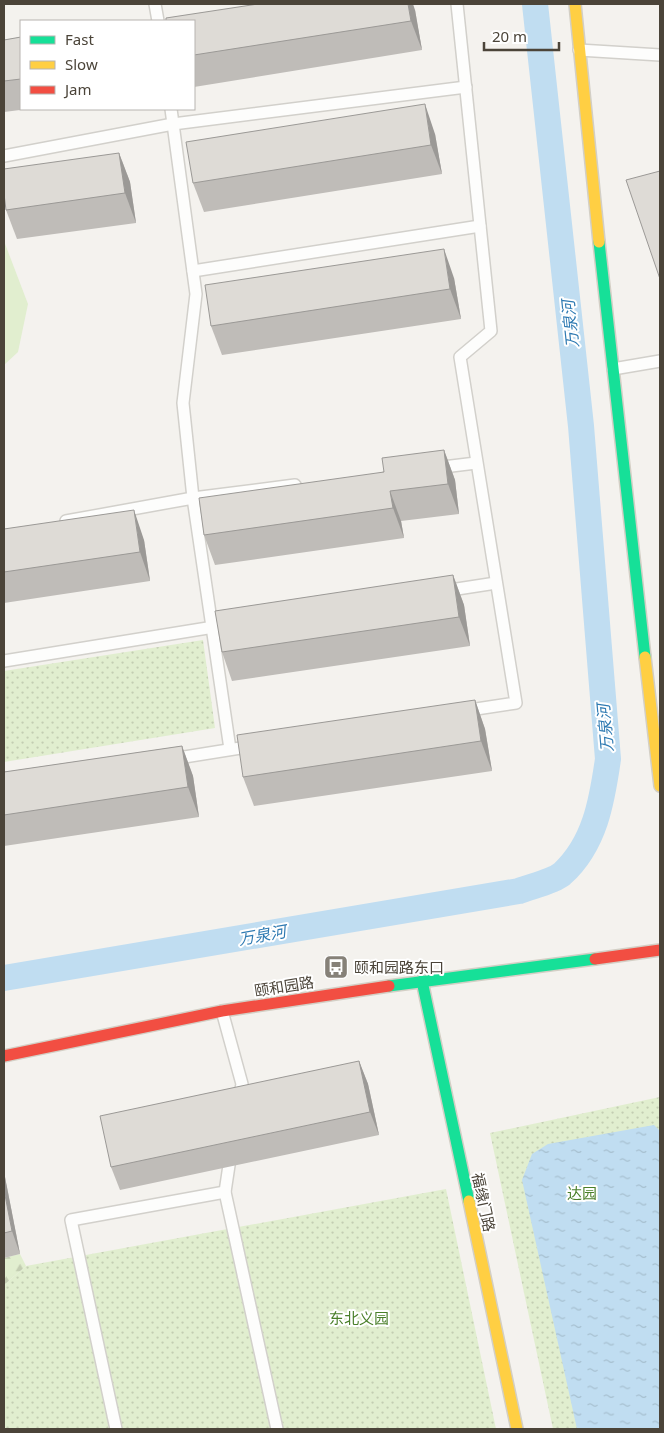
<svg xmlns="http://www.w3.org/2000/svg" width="664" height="1433" font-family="'Noto Sans','Noto Sans SC',sans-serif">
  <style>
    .grass { fill: url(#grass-dots) }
    .forest { fill: url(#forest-firs) }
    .garden { fill: #e1eecf }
    .water { fill: url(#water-ripples) }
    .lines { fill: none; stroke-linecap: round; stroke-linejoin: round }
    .canal { stroke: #c0ddf1; stroke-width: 26 }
    .lane-casing { stroke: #d2d0cb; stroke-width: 14 }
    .fast-casing { stroke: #d3cfc5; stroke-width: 14 }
    .slow-casing { stroke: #d3cfc5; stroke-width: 14 }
    .jam-casing { stroke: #d3cfc5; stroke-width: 14 }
    .lane { stroke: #fdfdfc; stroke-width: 11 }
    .fast { stroke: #16e098; stroke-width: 11 }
    .slow { stroke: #ffcf43; stroke-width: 11 }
    .jam { stroke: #f24e42; stroke-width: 11 }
    .wall { fill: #bfbcb8 }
    .shaded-wall { fill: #9b9996 }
    .building { fill: #dedbd6; stroke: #9b9996 }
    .labels { text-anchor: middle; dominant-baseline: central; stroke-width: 4; stroke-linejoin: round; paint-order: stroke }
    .poi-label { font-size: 15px; fill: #4b4439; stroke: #fff; text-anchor: start }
    .street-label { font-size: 15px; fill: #4b4439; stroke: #fff }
    .park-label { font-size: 15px; fill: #4a7f2a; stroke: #fff }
    .water-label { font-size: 16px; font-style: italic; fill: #2e7ab2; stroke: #fff }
  </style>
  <defs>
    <pattern id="grass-dots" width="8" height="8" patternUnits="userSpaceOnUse" patternTransform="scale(1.25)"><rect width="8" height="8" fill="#e1eecf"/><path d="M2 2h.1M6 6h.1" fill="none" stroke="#c3cdb2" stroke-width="1.8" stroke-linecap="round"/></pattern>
    <pattern id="forest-firs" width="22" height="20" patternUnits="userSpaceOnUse" patternTransform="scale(1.25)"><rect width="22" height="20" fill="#e1eecf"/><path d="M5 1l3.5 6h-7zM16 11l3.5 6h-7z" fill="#c3cdb2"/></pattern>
    <pattern id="water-ripples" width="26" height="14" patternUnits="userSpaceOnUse" patternTransform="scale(1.25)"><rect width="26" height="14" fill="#c0ddf1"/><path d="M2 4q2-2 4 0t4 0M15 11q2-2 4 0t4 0" fill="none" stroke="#a6bfcf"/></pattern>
  </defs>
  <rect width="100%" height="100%" fill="#f4f2ee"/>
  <!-- grass -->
  <g class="grass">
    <polygon points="203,640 215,728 4,762 4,671"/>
    <polygon points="660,1097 660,1429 553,1429 490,1133"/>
    <polygon points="446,1189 496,1429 4,1429 4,1285 26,1266"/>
  </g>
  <!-- forest -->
  <polygon class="forest" points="20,1254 26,1266 4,1285 4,1258"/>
  <!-- garden -->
  <polygon class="garden" points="4,241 28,304 18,352 4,365"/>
  <!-- water -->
  <polygon class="water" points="654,1125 660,1131 660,1429 577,1429 522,1180 532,1154 548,1144"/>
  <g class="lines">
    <!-- canal -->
    <path class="canal" d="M4,978L519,891C532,886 552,882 562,874C595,844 602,801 608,759L581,426L535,4"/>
    <defs>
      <g id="lane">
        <polyline points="155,4 158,21"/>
        <polyline points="457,4 491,331 460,357 516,703 463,711"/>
        <polyline points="579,50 660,55"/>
        <polyline points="171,109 196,294 183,403 193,498 230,749"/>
        <polyline points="4,156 173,124 466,87"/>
        <polyline points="193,271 480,226"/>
        <polyline points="613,369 660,361"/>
        <polyline points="435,468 476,463"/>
        <polyline points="66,521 193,498 295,485"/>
        <polyline points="444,591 496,583"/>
        <polyline points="4,661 220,626"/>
        <polyline points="172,759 253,746"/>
        <polyline points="222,1011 242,1084 239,1099"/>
        <polyline points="231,1152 225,1192 277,1429"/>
        <polyline points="116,1429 71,1220 225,1192"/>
      </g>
      <g id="fast">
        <polyline points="599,242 645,657"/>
        <polyline points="422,981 469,1201"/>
        <polyline points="389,986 595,959"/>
      </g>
      <g id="slow">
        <polyline points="575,4 599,242"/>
        <polyline points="645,657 660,786"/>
        <polyline points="469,1201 517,1429"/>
      </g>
      <g id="jam">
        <polyline points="595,959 660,950"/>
        <polyline points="4,1056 222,1011 389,986"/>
      </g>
    </defs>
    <!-- lane casing -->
    <use href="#lane" class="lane-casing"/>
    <!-- fast casing -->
    <use href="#fast" class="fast-casing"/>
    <!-- slow casing -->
    <use href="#slow" class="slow-casing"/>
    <!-- jam casing -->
    <use href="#jam" class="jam-casing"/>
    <!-- lane -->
    <use href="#lane" class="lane"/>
    <!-- fast -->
    <use href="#fast" class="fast"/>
    <!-- slow -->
    <use href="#slow" class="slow"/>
    <!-- jam -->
    <use href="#jam" class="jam"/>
  </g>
  <!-- wall -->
  <g class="wall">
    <polygon points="415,10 422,50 194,87 194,21"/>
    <polygon points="21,37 21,109 28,109 4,112 4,40"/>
    <polygon points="435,134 442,174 204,212 193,183"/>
    <polygon points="119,153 130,182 136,223 17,239 6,210"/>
    <polygon points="454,278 461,319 222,355 211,326"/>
    <polygon points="444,450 455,480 459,514 401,521 404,538 215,565 204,535"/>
    <polygon points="4,529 144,540 150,581 4,603"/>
    <polygon points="453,575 464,605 470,646 232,681 222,652"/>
    <polygon points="475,700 485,729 492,771 254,806 243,777"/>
    <polygon points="182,746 193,776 199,817 4,846 4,772"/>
    <polygon points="359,1061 368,1084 379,1135 120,1190 111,1167"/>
    <polygon points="4,1172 20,1254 4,1258"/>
  </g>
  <!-- shaded-wall -->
  <g class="shaded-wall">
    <polygon points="408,4 413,4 415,10 422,50 411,21"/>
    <polygon points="425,104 435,134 442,174 431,145"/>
    <polygon points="119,153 130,182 136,223 125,193"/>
    <polygon points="444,249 454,278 461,319 450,289"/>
    <polygon points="444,450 455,480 459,514 448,484"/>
    <polygon points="390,491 401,521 404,538 393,508"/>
    <polygon points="134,510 144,540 150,581 140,552"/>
    <polygon points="453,575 464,605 470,646 459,617"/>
    <polygon points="475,700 485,729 492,771 481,741"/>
    <polygon points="182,746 193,776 199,817 188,787"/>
    <polygon points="359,1061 368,1084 379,1135 370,1112"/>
    <polygon points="4,1172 20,1254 12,1231 4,1190"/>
  </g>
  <!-- building -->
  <g class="building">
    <polygon points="258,4 408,4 411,21 194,55 194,21 166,21 166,18"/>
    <polygon points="21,37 21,79 4,81 4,40"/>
    <polygon points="425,104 431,145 193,183 186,142"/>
    <polygon points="119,153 125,193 6,210 4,194 4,169"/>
    <polygon points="660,171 660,279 626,180"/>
    <polygon points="444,249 450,289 211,326 205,285"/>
    <polygon points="444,450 448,484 390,491 393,508 204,535 199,498 384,472 382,458"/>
    <polygon points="134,510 140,552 4,572 4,529"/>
    <polygon points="453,575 459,617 222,652 215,611"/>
    <polygon points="475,700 481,741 243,777 237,735"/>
    <polygon points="182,746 188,787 4,815 4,772"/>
    <polygon points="359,1061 370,1112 111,1167 100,1116"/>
    <polygon points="4,1190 12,1231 4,1233"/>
  </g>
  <!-- icons -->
  <defs>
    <symbol id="bus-square" viewBox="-11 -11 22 22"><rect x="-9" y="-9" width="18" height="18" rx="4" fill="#868178" stroke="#fff"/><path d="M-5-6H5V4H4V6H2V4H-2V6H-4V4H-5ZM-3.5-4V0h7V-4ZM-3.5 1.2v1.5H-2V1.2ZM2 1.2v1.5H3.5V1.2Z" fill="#fff"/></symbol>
  </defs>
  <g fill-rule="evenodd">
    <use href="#bus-square" x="322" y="953" width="28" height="28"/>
  </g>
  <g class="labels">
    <!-- poi labels -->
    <g class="poi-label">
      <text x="354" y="967">颐和园路东口</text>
    </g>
    <!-- street labels -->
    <g class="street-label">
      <text transform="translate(284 986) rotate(-9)">颐和园路</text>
      <text transform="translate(484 1202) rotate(78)">福缘门路</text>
    </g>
    <!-- park labels -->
    <g class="park-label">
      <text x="582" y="1193">达园</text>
      <text x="359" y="1318">东北义园</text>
    </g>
    <!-- water labels -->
    <g class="water-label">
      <text transform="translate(570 324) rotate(-96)">万泉河</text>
      <text transform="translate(605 728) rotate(-95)">万泉河</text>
      <text transform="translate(262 935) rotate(-10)">万泉河</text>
    </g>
  </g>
  <!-- border -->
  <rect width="664" height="1433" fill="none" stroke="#4b4439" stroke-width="10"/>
  <!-- legend -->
  <rect x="20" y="20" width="175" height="90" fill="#ffffff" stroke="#b7b4b0"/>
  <rect x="30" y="36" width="25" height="8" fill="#16e098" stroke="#b7b4b0"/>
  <text x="65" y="45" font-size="15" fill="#4b4439">Fast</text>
  <rect x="30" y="61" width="25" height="8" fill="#ffcf43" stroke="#b7b4b0"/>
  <text x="65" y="70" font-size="15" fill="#4b4439">Slow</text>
  <rect x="30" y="86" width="25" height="8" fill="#f24e42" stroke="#b7b4b0"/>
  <text x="65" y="95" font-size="15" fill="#4b4439">Jam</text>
  <!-- scale -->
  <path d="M484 42v8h75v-8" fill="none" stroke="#4b4439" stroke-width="2.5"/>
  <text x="492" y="42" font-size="15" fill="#4b4439" stroke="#ffffff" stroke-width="4" paint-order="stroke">20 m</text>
</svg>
